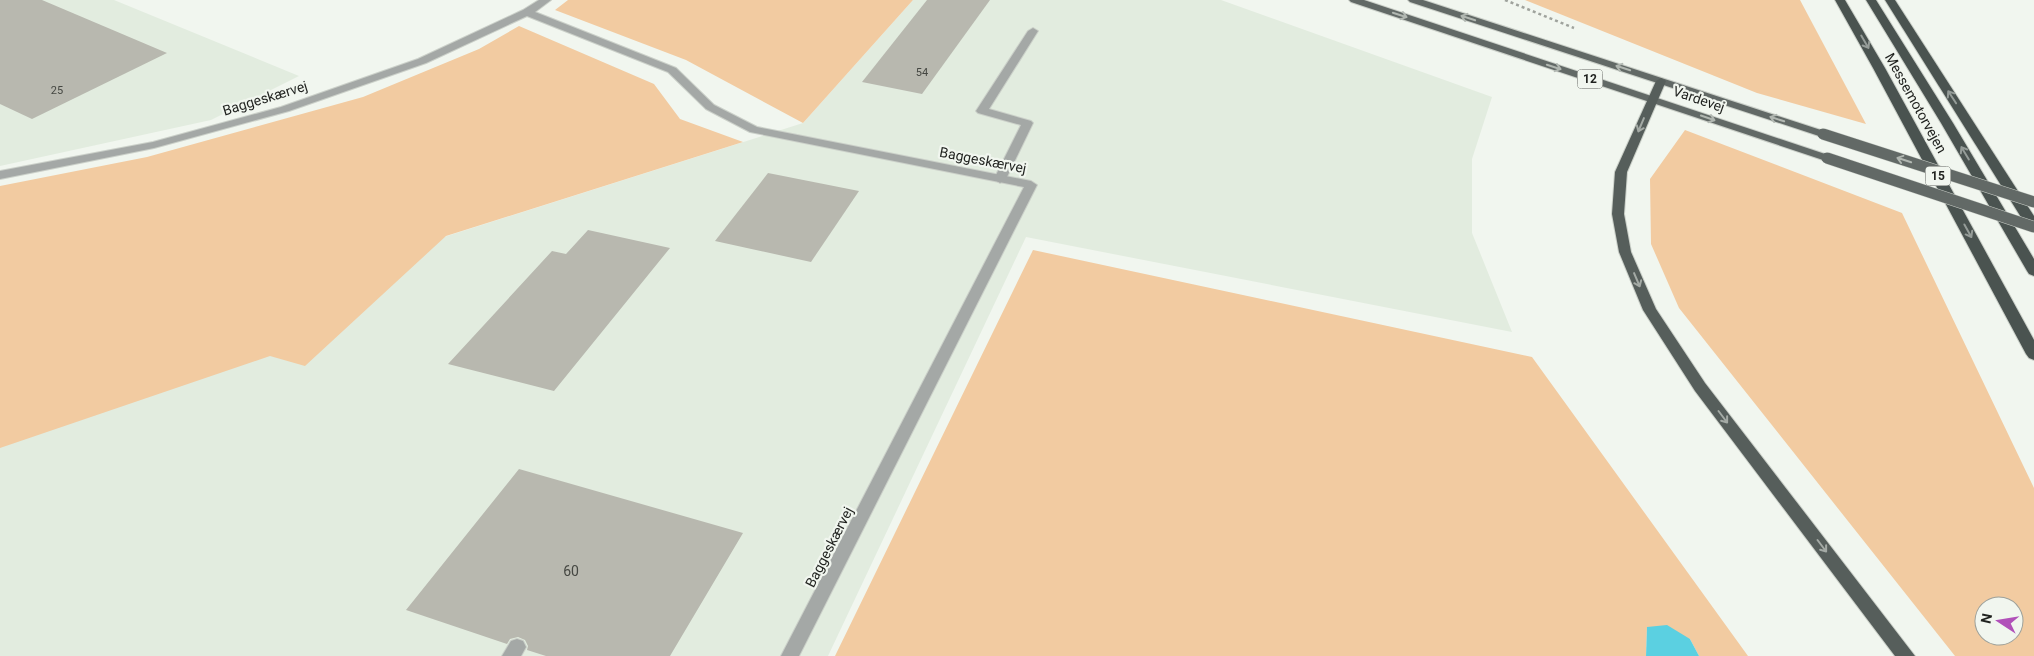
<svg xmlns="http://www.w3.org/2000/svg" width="2034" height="656" font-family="Roboto,sans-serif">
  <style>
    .built { fill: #e2ecdf }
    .green { fill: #f2cba1; fill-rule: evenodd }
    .water { fill: #5bd0e1 }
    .building { fill: #b8b8af }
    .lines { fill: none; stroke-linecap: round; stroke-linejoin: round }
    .service-casing { stroke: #cbd0c9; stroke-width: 2 }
    .minor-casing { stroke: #cbd0c9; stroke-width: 2 }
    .primary-casing { stroke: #cbd0c9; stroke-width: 2 }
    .trunk-casing { stroke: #cbd0c9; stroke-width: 2 }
    .motorway-casing { stroke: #cbd0c9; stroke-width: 2 }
    .path { stroke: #9fa39d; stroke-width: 2.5; stroke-dasharray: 3 3; stroke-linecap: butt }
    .service { fill: #a4a8a6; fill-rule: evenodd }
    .minor { fill: #a4a8a6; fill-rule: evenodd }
    .primary { fill: #626966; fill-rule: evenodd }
    .trunk { fill: #565e5b; fill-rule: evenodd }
    .motorway { fill: #4a5350; fill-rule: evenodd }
    .primary-bridge-casing { stroke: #cbd0c9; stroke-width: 12; stroke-linecap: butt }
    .primary-bridge { stroke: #626966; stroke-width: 11 }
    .oneway { stroke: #b1b7b1 }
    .oneway2 { stroke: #959c98 }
    .oneway3 { stroke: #a4aaa5 }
    .labels { text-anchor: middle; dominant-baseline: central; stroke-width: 4.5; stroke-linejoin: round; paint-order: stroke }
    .number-label { font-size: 11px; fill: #454742 }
    .shield { fill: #f1f6ef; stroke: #5e615d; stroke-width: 1 }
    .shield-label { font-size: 12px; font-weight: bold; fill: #1f211e }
    .street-label { font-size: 14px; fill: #1f211e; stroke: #f1f6ef }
    .near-number-label { font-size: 14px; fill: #454742 }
  </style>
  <rect width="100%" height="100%" fill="#f1f6ef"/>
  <!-- built -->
  <g class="built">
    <polygon points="0,0 114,0 299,76 211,120 0,166"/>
    <polygon points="913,0 1221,0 1492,97 1472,159 1472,233 1512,332 1026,237 828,656 0,656 0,378 803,123"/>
  </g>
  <!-- green -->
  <g class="green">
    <polygon points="568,0 913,0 803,123 686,60 555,10"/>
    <polygon points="1525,0 1800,0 1866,124 1757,93"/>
    <polygon points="519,26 654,84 680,119 743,142 446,236 305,366 270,356 0,448 0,186 147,157 363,97 479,49"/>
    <path d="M1685,130L1902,213L2034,488V656H1955L1679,308L1651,244L1650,179ZM1984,606H2014V636H1984Z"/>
    <polygon points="1033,250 1532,357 1748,656 1699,656 1690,639 1647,627 1646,656 835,656"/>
  </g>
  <!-- water -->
  <polygon class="water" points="1667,625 1690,639 1699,656 1646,656 1647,627"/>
  <!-- building -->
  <g class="building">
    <polygon points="0,0 42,0 167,53 32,119 0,104"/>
    <polygon points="927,0 990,0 922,94 862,82"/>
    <polygon points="768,173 859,191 811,262 715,241"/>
    <polygon points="588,230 670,248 554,391 448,364 552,251 566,254"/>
    <polygon points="519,469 743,533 670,656 546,656 527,650 528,646 525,640 518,637 510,639 507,644 406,610"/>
  </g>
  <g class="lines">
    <defs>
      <g id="service">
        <polygon points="1033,28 1038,31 989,109 1031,121 1033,123 1006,179 1000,183 994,179 1021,125 978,113 976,111 1028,31"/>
        <polygon points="517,639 523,641 526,647 521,656 502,656 511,641"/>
      </g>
      <polygon id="minor" points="539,0 551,0 535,12 676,68 714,105 757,127 1031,181 1037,185 799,656 781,656 1024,187 750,132 706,109 668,72 527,16 426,63 289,111 154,148 0,179 0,171 153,142 281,107 418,59 523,10"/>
      <g id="primary">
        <polygon points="1349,0 1364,0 1831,156 1833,158 1831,160 1823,160 1351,2"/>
        <polygon points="1408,0 1423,0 1827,132 1829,134 1827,136 1819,136 1410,2"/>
      </g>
      <polygon id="trunk" points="1661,78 1666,81 1627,172 1624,214 1631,252 1656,309 1705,383 1915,656 1895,656 1695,391 1643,310 1619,252 1612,214 1615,172 1656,81"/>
      <g id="motorway">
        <polygon points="1835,0 1845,0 1885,68 2034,340 2034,360 2029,358 2026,354 1873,68"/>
        <polygon points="1866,0 1876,0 1953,123 2034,259 2034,276 2029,274 2027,271 1941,123"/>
        <polygon points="1885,0 1895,0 2034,216 2034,231 2029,230"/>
      </g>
    </defs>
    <!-- service casing -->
    <use href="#service" class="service-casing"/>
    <!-- minor casing -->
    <use href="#minor" class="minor-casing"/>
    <!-- primary casing -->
    <use href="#primary" class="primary-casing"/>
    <!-- trunk casing -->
    <use href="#trunk" class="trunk-casing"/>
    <!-- motorway casing -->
    <use href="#motorway" class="motorway-casing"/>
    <!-- path -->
    <polyline class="path" points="1505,0 1574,28"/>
    <!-- service -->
    <use href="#service" class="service"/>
    <!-- minor -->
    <use href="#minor" class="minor"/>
    <!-- primary -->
    <use href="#primary" class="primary"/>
    <!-- trunk -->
    <use href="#trunk" class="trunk"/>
    <!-- motorway -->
    <use href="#motorway" class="motorway"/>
    <defs>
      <g id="primary-bridge">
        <polyline points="1823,134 2034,202"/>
        <polyline points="1827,158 2034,227"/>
      </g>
    </defs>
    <!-- primary-bridge casing -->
    <use href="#primary-bridge" class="primary-bridge-casing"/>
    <!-- primary-bridge -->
    <use href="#primary-bridge" class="primary-bridge"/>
  </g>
  <!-- one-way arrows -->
  <defs><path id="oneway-shaft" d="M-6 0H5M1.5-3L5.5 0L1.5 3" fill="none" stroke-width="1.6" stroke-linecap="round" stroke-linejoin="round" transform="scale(1.25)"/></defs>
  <g class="oneway">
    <use href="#oneway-shaft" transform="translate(1400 15) rotate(18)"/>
    <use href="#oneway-shaft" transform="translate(1468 18) rotate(-162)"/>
    <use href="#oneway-shaft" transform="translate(1554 67) rotate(18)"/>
    <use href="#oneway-shaft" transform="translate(1623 68) rotate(-162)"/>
    <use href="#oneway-shaft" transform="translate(1708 118) rotate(19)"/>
    <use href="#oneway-shaft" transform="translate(1777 119) rotate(-162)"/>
    <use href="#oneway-shaft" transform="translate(1904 160) rotate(-162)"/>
  </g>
  <g class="oneway2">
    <use href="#oneway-shaft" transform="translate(1865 42) rotate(60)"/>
    <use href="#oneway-shaft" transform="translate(1952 97) rotate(-123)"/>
    <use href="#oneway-shaft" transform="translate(1965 153) rotate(-121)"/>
    <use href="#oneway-shaft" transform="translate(1968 231) rotate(61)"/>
  </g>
  <g class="oneway3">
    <use href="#oneway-shaft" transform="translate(1641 125) rotate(113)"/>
    <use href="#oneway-shaft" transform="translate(1637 280) rotate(67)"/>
    <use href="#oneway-shaft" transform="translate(1723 417) rotate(53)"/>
    <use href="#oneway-shaft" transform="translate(1822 546) rotate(53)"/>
  </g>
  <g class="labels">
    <!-- number labels -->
    <g class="number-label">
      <text x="922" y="72">54</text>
      <text x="57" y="90">25</text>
    </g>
    <!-- shield labels -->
    <g class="shield">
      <rect x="1577.5" y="69.5" width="25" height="19" rx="4"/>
      <rect x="1925.5" y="166.5" width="25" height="19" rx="4"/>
    </g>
    <g class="shield-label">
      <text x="1590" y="79">12</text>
      <text x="1938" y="176">15</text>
    </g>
    <!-- street labels -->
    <g class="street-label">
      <text transform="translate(265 98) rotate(-17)">Baggeskærvej</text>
      <text transform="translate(1699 99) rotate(19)">Vardevej</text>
      <text transform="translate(1916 103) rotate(61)">Messemotorvejen</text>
      <text transform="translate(983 160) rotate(11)">Baggeskærvej</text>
      <text transform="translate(829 547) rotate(-63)">Baggeskærvej</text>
    </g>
    <!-- near-number labels -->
    <g class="near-number-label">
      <text x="571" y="571">60</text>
    </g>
  </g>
  <!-- north arrow -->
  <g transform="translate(1999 621) rotate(282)"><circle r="24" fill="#f1f6ef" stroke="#9da19b"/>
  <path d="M0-4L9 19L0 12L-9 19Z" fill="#b151b9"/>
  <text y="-8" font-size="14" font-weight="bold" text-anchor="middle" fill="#1f211e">N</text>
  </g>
</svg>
